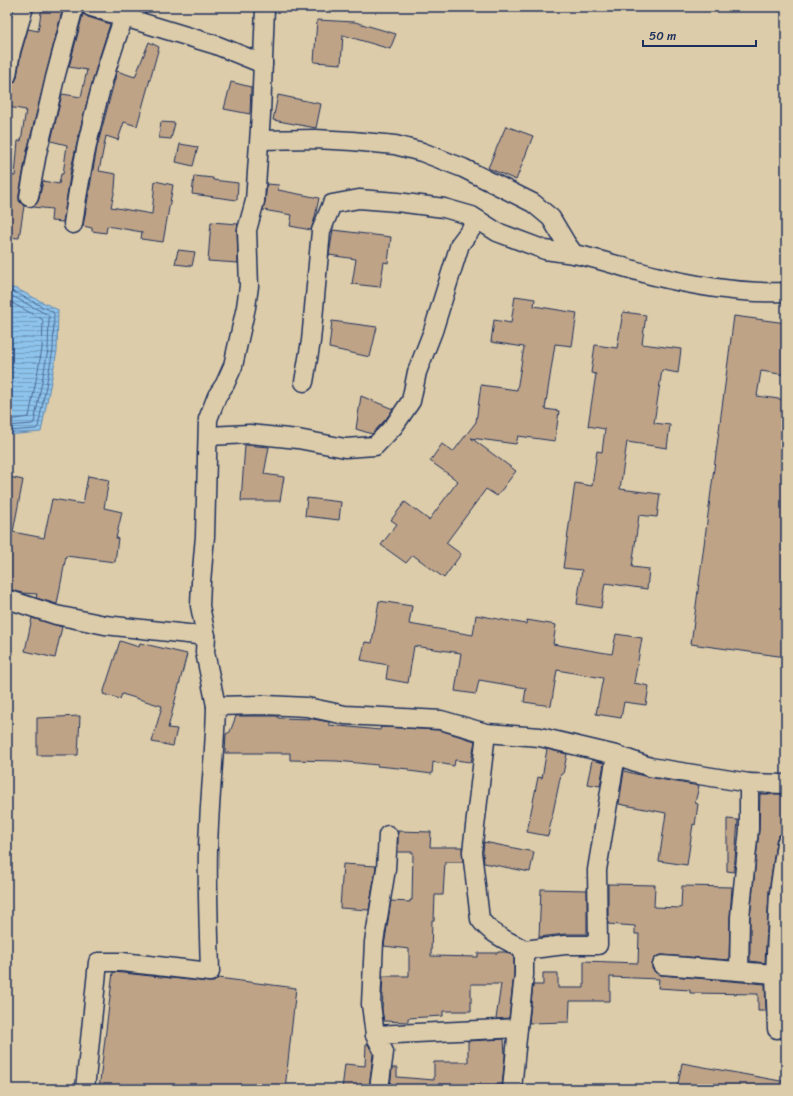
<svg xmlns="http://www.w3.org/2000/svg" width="793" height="1096" font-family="Sriracha,sans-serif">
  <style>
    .water { fill: url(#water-rules); stroke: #6088b3 }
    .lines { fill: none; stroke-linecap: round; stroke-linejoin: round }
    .shore { stroke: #496a96; stroke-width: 1 }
    .building { fill: #bfa387; stroke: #1b2f5e }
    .street-casing { stroke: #1b2f5e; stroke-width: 21 }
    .street { stroke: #ddcca9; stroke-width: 18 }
  </style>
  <defs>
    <pattern id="water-rules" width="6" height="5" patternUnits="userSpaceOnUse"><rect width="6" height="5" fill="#8ec3eb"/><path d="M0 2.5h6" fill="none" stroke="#739fc2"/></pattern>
  </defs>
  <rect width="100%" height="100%" fill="#ddcca9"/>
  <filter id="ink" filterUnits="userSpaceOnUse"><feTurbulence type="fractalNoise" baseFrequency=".025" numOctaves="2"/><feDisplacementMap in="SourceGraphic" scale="8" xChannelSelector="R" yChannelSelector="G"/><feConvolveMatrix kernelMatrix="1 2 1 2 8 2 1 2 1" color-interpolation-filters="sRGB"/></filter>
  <g filter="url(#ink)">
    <!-- water -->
    <polygon class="water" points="7,287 17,289 58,310 57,351 41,432 7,435"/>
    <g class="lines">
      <!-- shore -->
      <g class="shore">
        <polyline points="7,291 16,293 53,312 54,314 53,350 38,427 36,429 7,431"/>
        <polyline points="7,296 14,297 48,315 49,317 48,350 34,423 32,424 7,426"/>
        <polyline points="7,302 12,303 42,319 43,321 42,349 29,417 7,420"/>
      </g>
    </g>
    <!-- building -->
    <g class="building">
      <polygon points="42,7 63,7 27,151 19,195 19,201 24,206 19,238 7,237 7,175 15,176 18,141 21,141 26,110 8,107 11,85 15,82 17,77 21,53 28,29 38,31"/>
      <polygon points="83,14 88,17 110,24 97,65 83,117 71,169 63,222 51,221 52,209 33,207 37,203 39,199 43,181 59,184 61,174 63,174 67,145 51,141 62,94 81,97 87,70 69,67"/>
      <polygon points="317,20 355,22 396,34 390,49 343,35 341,64 314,62"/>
      <polygon points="149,42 159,47 137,126 124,122 118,140 106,136 99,171 116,174 115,189 111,207 152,214 155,181 173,185 163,242 141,239 142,232 107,226 106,233 92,231 92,228 83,226 97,147 117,71 135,77"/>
      <polygon points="231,82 251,87 250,114 224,109"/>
      <polygon points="278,95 321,104 316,128 273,120"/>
      <polygon points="161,122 175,123 171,139 159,138"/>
      <polygon points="506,126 533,136 516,180 488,168"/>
      <polygon points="180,144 198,147 193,166 176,162"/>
      <polygon points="194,176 213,178 213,180 238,183 237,200 192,194"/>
      <polygon points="267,184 279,185 278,190 319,198 315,217 311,230 290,226 292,215 263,210 265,202"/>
      <polygon points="211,222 238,224 237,230 238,263 208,261"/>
      <polygon points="333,230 391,237 388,263 384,262 380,287 352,284 356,259 329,255"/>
      <polygon points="178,250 195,252 192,266 175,264"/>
      <polygon points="515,296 535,299 534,306 577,313 572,346 555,344 545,409 559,411 555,441 518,436 516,444 471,438 516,471 497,496 486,489 446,543 461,554 444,578 413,555 406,563 381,545 397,524 391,520 405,502 429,520 458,481 430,461 442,444 453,452 476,422 481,385 517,390 524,347 491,342 494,320 511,323"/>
      <polygon points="623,312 646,315 642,344 681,349 678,373 662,370 654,423 670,425 667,448 627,442 620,489 660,494 657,517 639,515 632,567 649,569 647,589 605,583 601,608 577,604 582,570 563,568 575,483 592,486 597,451 602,452 605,429 588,426 596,374 591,373 595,345 617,348"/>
      <polygon points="734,316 786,323 786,375 761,371 757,396 786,400 786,657 691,644"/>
      <polygon points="332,321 377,327 370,357 329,348"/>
      <polygon points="361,396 393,409 386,419 372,434 356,429"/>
      <polygon points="245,445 269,447 264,474 284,477 280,501 241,501"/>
      <polygon points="88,476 109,480 104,508 122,512 116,538 118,538 115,562 66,556 57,604 36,598 37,594 22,593 7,589 7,490 9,477 23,480 13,532 44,538 52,499 83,504"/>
      <polygon points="307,498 341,502 339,520 305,516"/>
      <polygon points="379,601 412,606 409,624 473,635 476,615 526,624 527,620 556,625 553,644 612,654 616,634 642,638 634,683 649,686 646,705 624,702 621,718 596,714 603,678 557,670 551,706 524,702 526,688 479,680 476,694 455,691 461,653 414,646 408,683 386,679 388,665 361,660 365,642 372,643"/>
      <polygon points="32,618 62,627 55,658 25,651"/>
      <polygon points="120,641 139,647 140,643 187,654 168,728 177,729 173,746 152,742 162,706 122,694 120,699 103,694"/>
      <polygon points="80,716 78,755 37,755 37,718"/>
      <polygon points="236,716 278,716 278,718 313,719 329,722 329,725 380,730 381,727 439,730 475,741 471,762 455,760 454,766 433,762 432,774 409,771 409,769 377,766 378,765 337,761 290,760 290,753 225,753 226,734 230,732"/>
      <polygon points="547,749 567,754 563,774 561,774 548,836 527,832 538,777 542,778"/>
      <polygon points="592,760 604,763 600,786 587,784"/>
      <polygon points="624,771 648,777 699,786 695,803 698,804 695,825 693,824 687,865 659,861 666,813 619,804"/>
      <polygon points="760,794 786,794 786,833 782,833 778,836 776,842 769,892 765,963 750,961 750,918 759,830"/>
      <polygon points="727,819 738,820 734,872 727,871"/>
      <polygon points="398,831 431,832 430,847 462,847 463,862 445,862 443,895 435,895 434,920 432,920 431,956 478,957 478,953 498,953 498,952 506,952 514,956 514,974 509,1018 496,1019 501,984 471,984 471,1011 443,1011 443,1016 408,1018 408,1022 384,1021 382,1010 383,994 382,994 383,976 409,976 409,949 384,946 391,901 410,902 410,900 412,900 413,852 398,852"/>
      <polygon points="484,842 534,852 530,872 484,863 483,852"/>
      <polygon points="343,864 376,866 369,910 340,908"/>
      <polygon points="608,884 655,885 654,907 681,908 682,886 732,887 730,917 729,960 662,955 657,956 654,959 652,964 652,969 656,973 661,975 765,984 766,1011 758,1011 758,994 690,993 690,990 658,988 659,979 610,977 610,1001 570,1001 569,1022 529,1023 533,985 543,985 543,973 558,973 558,988 584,988 584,961 638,963 639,934 635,934 635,926 608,924"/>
      <polygon points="541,889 587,890 587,934 565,934 539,937"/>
      <polygon points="113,972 209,982 214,982 218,978 296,988 285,1089 99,1089"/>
      <polygon points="504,1039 505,1056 502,1085 465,1086 465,1089 390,1088 392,1068 397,1068 397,1077 434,1080 434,1062 468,1062 468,1041"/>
      <polygon points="366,1044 368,1044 373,1054 369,1089 342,1089 345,1064 365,1066"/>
      <polygon points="682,1063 786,1082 786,1089 677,1089"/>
    </g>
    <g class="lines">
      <defs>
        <g id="street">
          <polyline points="91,7 216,45 263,64"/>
          <polyline points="7,75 11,51 24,7"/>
          <path d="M260,140L315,139L352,141L395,145L422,152L463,168L533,203L551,218L566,243L574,254C600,259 625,268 651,275C695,286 740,294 786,292"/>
          <polyline points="29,197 37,153 46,117 55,78 74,7"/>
          <path d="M73,224C83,153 99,84 124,17"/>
          <polyline points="304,382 311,341 321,231 332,204 359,199 397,202 444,208 472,216 497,232 545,250 574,254"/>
          <polyline points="209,436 249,434 298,439 345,448 375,446 394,426 411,401 417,372 433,331 460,244 478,220"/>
          <polyline points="7,599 56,615 105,625 206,636"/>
          <polyline points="216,706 205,652 206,636 200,606 201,582 205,536 208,419 217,396 225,384 233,366 246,307 249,286 247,230 255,201 261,114 265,7"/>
          <path d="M486,733L472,852L480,919C490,934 509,941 524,950"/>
          <polyline points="662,965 775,974"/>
          <polyline points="739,971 740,917 749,829 749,783"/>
          <polyline points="777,1029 775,974 779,893 786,843"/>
          <polyline points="375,1035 371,1004 374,942 386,869 388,835"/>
          <path d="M85,1089L98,962H122L210,972C209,931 207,890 208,849C209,802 215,754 216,706L266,705L307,707L345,715L441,720L486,733L540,737L616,755L650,767L749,783L786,784"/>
          <polyline points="379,1089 384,1052 375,1035 518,1028 524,975 524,950 565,945 598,945 597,870 616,755"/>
          <polyline points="512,1089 518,1028"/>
        </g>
      </defs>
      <!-- street casing -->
      <use href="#street" class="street-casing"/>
      <!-- street -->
      <use href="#street" class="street"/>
    </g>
  </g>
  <!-- margin -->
  <rect width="793" height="1096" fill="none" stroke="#ddcca9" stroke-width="24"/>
  <rect x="12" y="12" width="769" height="1072" fill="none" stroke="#1b2f5e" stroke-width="1.5" filter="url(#ink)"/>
  <!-- scale -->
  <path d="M643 40v6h113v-6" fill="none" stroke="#1b2f5e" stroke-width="2"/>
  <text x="649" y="40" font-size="12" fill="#1b2f5e" stroke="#ddcca9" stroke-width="3" paint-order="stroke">50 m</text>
</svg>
